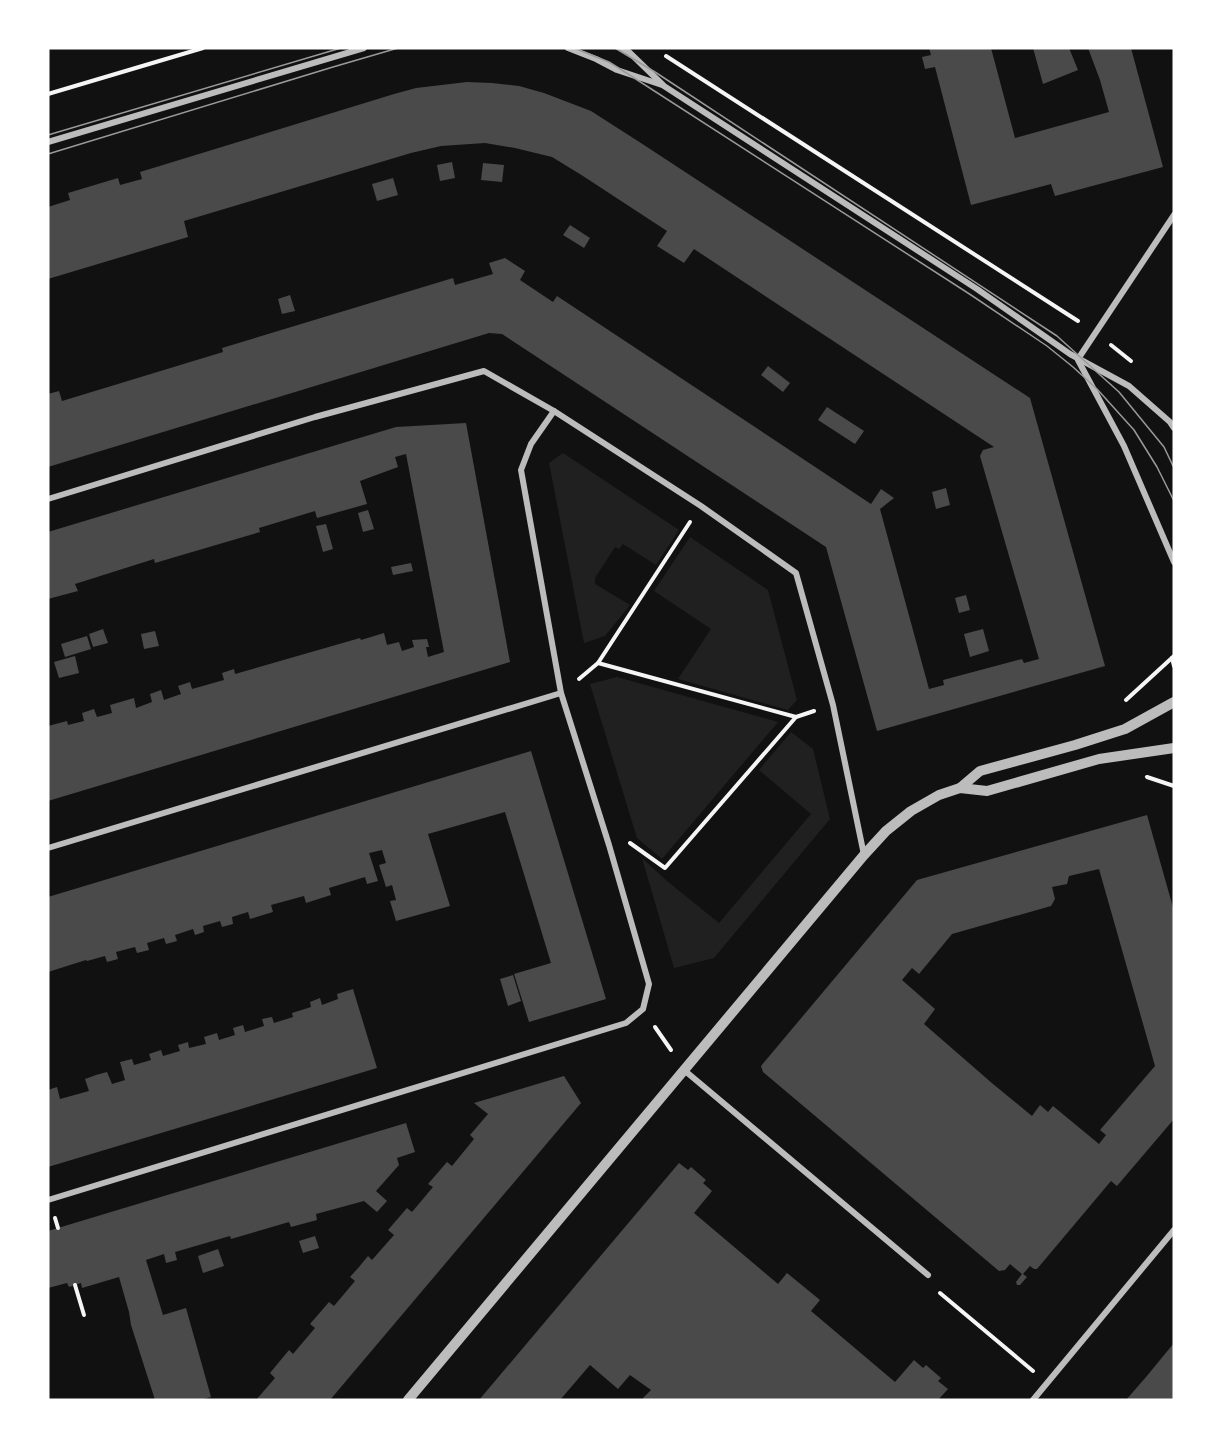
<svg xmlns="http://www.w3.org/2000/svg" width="1222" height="1448" font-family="Quicksand,sans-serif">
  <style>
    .green { fill: #202020 }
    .building { fill: #4a4a4a; fill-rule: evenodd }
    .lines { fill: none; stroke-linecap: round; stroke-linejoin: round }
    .path { stroke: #f5f5f5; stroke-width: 4 }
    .minor { stroke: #bcbcbc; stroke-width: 6 }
    .tertiary { stroke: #bcbcbc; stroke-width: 10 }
    .tram { stroke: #9a9a9a; stroke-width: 1.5 }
  </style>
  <rect width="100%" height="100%" fill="#111"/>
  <!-- green -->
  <g class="green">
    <polygon points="563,453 679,530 656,565 623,544 619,549 615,547 595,578 595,584 630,605 605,636 584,643 549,463"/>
    <polygon points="690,537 768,590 797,700 788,710 678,679 711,629 654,591"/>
    <polygon points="617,677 778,722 662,859 637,838 590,684"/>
    <polygon points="791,732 813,749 830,819 714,958 674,968 642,858 667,881 719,923 811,814 759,770"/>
  </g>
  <!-- building -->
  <g class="building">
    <polygon points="929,48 991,48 1015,138 1109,112 1100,80 1088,48 1131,48 1163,167 1055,196 1051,184 971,205 935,67 925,69 922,57 931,55"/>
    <polygon points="1033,48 1069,48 1078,70 1043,84"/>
    <polygon points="467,82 492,83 519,86 544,93 591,111 644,145 1030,398 1105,666 877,731 826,547 502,334 489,333 48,467 48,394 59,391 62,401 223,352 222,348 453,278 455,285 493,274 489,263 505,258 525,271 520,280 553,302 557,296 871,504 881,489 894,498 880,509 929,689 944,685 943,680 1022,659 1024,663 1039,659 980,456 983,450 994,447 694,249 684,263 657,246 667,231 583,176 552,157 515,148 485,143 441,146 411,153 184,221 188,237 48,279 48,207 70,200 68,193 118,178 120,185 142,179 140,172 394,94 416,88"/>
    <polygon points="452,162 455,178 440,181 437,165"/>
    <polygon points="483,163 504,165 502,182 481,180"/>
    <polygon points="393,178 398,195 377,201 372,184"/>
    <polygon points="570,225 590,238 584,248 563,235"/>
    <polygon points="290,295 295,311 282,314 278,299"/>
    <polygon points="768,366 790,383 783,392 761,375"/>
    <polygon points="827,407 864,431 855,444 818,420"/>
    <polygon points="466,423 510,662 48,801 48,726 67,721 68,725 84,721 82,713 94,709 97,717 112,713 110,705 134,698 136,708 152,702 150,694 161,690 164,700 181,694 178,686 190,682 192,689 224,680 222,673 234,669 235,674 360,638 361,640 384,633 387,645 399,642 402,651 414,647 412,640 427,639 429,647 426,647 428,657 444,652 406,454 395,457 398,467 360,481 367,504 317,518 315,511 259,528 260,532 182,555 155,563 154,559 75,584 78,591 48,599 48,532 396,427"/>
    <polygon points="946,488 950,505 936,509 932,492"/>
    <polygon points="368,510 374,529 363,532 358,513"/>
    <polygon points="326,524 333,549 323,552 316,526"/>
    <polygon points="411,563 413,571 393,575 391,567"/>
    <polygon points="966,595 970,610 959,613 955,598"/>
    <polygon points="103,629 108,643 93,647 89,634"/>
    <polygon points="983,629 989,651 970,657 964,634"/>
    <polygon points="155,631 159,646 144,649 141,634"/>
    <polygon points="87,636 91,649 65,657 61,644"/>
    <polygon points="75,656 79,673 59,678 54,662"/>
    <polygon points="531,751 606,999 529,1022 514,974 551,963 505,812 428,834 450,906 396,921 390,901 396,900 392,885 386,887 379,865 386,863 382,850 369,853 378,881 367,884 365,877 329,888 331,895 306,903 304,896 271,905 273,912 250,919 248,912 232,917 233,924 222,927 220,921 203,926 204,932 195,935 193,929 175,935 177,941 166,944 164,938 147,943 149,950 137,953 135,947 116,952 118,959 107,962 105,956 87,961 86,960 48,972 48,897"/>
    <path d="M1147,815L1174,911V1119L1117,1186L1111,1181L1037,1269H1034L1030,1266L1023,1274L1027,1277L1020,1285H1017L1016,1282L1022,1274L1010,1264L1005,1270L999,1271L763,1072L761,1066L917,880ZM1099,869L1155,1066L1100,1130L1106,1135L1099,1144L1053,1106L1048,1112L1040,1105L1032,1116L993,1084L924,1024L935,1009L902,980L912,968L919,974L952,934L1051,906L1055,899L1052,887L1067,884L1069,876Z"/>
    <polygon points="513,975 521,1001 508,1006 500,979"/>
    <polygon points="353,989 377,1068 48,1167 48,1090 57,1087 60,1099 89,1091 85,1079 96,1075 107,1072 112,1084 125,1080 120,1062 132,1059 134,1065 151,1060 149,1054 161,1050 163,1056 180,1051 178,1045 188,1042 189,1048 206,1044 204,1037 217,1033 219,1040 235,1035 233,1028 243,1025 245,1032 264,1026 262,1019 272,1017 274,1023 293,1017 292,1013 311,1007 310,1002 320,998 322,1005 338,999 337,994"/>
    <polygon points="564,1076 581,1103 330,1400 256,1400 275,1378 270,1373 289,1350 293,1354 315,1328 310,1324 329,1302 334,1306 355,1281 350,1277 359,1267 368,1256 372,1260 394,1235 388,1230 407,1208 412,1212 433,1187 428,1184 447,1162 452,1166 474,1139 470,1135 488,1114 474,1103"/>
    <polygon points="406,1123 415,1152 397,1158 399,1165 376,1191 387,1201 377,1212 364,1201 316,1214 317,1220 291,1227 289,1222 231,1239 230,1236 175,1252 177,1260 166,1263 164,1254 146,1260 163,1315 186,1308 211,1397 200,1400 155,1400 131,1325 129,1312 119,1277 82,1288 81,1283 69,1287 67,1283 48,1288 48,1231"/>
    <polygon points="679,1163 688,1170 691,1167 706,1180 703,1183 712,1191 694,1213 778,1284 787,1273 820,1300 811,1311 895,1382 914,1360 923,1368 926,1365 941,1378 938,1381 948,1389 938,1400 645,1400 643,1398 651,1390 630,1375 618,1389 590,1365 560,1400 479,1400"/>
    <polygon points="315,1236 319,1248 303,1253 299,1241"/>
    <polygon points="218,1249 224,1266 203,1273 198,1256"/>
    <polygon points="1174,1343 1174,1400 1126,1400 1146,1377"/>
  </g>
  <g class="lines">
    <!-- path -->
    <g class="path">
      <polyline points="666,56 1078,321"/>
      <polyline points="48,94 203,48"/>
      <polyline points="1111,345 1131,361"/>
      <polyline points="1172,658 1174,666"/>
      <polyline points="598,663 796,717 814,711"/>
      <polyline points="579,679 598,663 690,522"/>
      <polyline points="1126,700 1174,656"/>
      <polyline points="1147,777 1174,786"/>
      <polyline points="630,843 665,868 796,717"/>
      <polyline points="655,1027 671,1050"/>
      <polyline points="55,1218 58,1228"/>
      <polyline points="75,1285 84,1315"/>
      <polyline points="940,1293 1033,1371"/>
    </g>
    <!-- minor -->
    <g class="minor">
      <polyline points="568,48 596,59 617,70 662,85"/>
      <polyline points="621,48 629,52 664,86 977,289 1070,354 1129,386 1170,422 1174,428"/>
      <polyline points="48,142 364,48"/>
      <polyline points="1078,359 1174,215"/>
      <polyline points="1078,360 1124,446 1174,562"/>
      <polyline points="48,499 315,417 484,371 554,411 701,506 796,573 833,705 864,855"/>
      <polyline points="48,848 561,693"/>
      <polyline points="684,1070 928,1275"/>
      <polyline points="48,1200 626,1023 643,1009 649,984 609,845 561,693 521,470 531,444 554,411"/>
      <polyline points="1033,1400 1174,1230"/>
    </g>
    <!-- tertiary -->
    <g class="tertiary">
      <polyline points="960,788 980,771 1075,745 1125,729 1174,702"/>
      <polyline points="408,1400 864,855 886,831 911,811 939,795 960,788 987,791 1099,759 1174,748"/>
    </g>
    <!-- tram -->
    <g class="tram">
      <polyline points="574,48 609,62 628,74 971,295 1047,346 1073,367 1097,389 1134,430 1157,467 1174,501"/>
      <polyline points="615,48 655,72 1057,336 1119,392 1164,447 1174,468"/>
      <polyline points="48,135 341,48"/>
      <polyline points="48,154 333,67 398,48"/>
    </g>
  </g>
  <!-- border -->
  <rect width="1222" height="1448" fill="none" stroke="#ffffff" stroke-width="99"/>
</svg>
